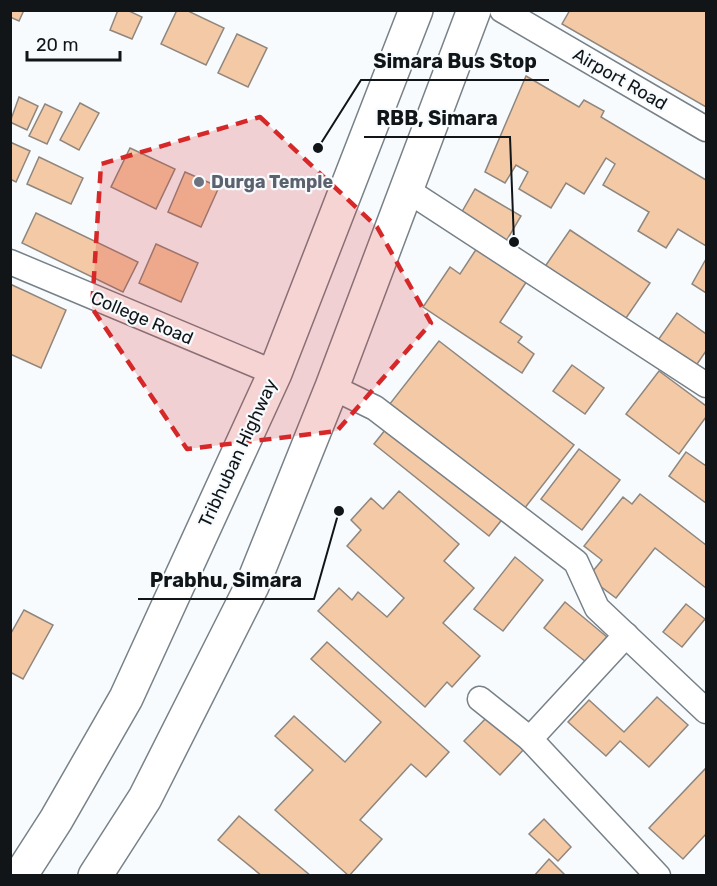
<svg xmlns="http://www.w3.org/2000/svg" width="717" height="886" font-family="Rubik,sans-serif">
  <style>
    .building { fill: #f4caa6; stroke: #8f867e; stroke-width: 1.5 }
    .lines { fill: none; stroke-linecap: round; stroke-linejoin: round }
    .street-casing { stroke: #788188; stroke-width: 27 }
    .highway-casing { stroke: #788188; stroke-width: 36 }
    .street { stroke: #fff; stroke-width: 24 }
    .highway { stroke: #fff; stroke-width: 33 }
    .marked { fill: #d62828; fill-opacity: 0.2; stroke: #d62828; stroke-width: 4.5; stroke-dasharray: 12 8; stroke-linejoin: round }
    .worship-dot { fill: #6b7280; stroke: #f7fbfe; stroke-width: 2 }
    .labels { text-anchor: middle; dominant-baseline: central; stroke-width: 4.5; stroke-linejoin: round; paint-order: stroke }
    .street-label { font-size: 18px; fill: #111517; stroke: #f7fbfe }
    .worship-label { font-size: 18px; font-weight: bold; fill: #5b616d; stroke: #f7fbfe; text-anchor: start }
    .leader { fill: none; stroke: #111517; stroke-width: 2 }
    .callout-dot { fill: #111517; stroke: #f7fbfe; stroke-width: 2 }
    .callout-label { font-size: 20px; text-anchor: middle; font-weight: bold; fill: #111517; stroke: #f7fbfe; stroke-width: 4.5; stroke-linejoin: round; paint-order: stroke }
  </style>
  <rect width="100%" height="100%" fill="#f7fbfe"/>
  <!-- building -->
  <g class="building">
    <polygon points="10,10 24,10 19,21 10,17"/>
    <polygon points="118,10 127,10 142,17 132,39 110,30"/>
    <polygon points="177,10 186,10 224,28 206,65 161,44"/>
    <polygon points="570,10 706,10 706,107 562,24"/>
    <polygon points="237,34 267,48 248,87 218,73"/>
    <polygon points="526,76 579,107 584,100 604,111 601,117 706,180 706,246 678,229 666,248 638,231 649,212 603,185 615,164 606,158 584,194 566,183 551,208 519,189 528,172 516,165 505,183 485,172"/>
    <polygon points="19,97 38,106 27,130 10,122"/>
    <polygon points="80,103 99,113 79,150 60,140"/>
    <polygon points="45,104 62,112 47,144 29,136"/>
    <polygon points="10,142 30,151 16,182 10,179"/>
    <polygon points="130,148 175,169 156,209 111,187"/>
    <polygon points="39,157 83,178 71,204 27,184"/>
    <polygon points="185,172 219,187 201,227 168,212"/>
    <polygon points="475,189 521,216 505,243 459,217"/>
    <polygon points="36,213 138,262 123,292 22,243"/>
    <polygon points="570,230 650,283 624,321 544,268"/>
    <polygon points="156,244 198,263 181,302 139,283"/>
    <polygon points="477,248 527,281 500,322 522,337 518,342 534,354 522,373 423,307 450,267 460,274"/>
    <polygon points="706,259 706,293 692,284"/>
    <polygon points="10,284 66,310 41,368 10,354"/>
    <polygon points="677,313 706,334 706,351 693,370 656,343"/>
    <polygon points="439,341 574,445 524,509 389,405"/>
    <polygon points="572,365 604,388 585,414 553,391"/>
    <polygon points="659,371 706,406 706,417 679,454 626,414"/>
    <polygon points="389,425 504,517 489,536 374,444"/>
    <polygon points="579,449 620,480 582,530 541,499"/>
    <polygon points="686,452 706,466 706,503 669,476"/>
    <polygon points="399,491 459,544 444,561 474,588 443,623 480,656 452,687 447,682 425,707 318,611 339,588 352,600 358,592 387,617 404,598 347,546 361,530 351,520 371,498 383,509"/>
    <polygon points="640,494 706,545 706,588 655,548 616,598 588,577 602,560 584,546 623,497 632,504"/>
    <polygon points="515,557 543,580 503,631 474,609"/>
    <polygon points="565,602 607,637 586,662 544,628"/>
    <polygon points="686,604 705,619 682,647 663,632"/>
    <polygon points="24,610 53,625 23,679 10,672 10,635"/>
    <polygon points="327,642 449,752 426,777 411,764 360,820 382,839 349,876 275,810 313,770 275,736 294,716 345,762 381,722 311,659"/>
    <polygon points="657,697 688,725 649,767 620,741 606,756 568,722 589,700 624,732"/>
    <polygon points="489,715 525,748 500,775 464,741"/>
    <polygon points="706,768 706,834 683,859 649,828"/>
    <polygon points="239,816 311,876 262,876 218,840"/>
    <polygon points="544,819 571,847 558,861 529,834"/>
    <polygon points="549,859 566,876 534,876"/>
  </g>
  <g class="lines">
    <defs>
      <g id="street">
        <polyline points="502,10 706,129"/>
        <polyline points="407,190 706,385"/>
        <polyline points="10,262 275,373"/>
        <polyline points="332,387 375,408 576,562 597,608 706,711"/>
        <polyline points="626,635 530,739 658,876"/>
        <polyline points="480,699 530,739"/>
      </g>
      <g id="highway">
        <polyline points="20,876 56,820 126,698 275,373 416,10"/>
        <polyline points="95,876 145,798 252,586 332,387 474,10"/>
      </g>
    </defs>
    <!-- street casing -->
    <use href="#street" class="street-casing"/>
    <!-- highway casing -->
    <use href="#highway" class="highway-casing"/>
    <!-- street -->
    <use href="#street" class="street"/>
    <!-- highway -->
    <use href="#highway" class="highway"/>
  </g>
  <!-- marked area -->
  <path class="marked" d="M260,117L377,227L431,323L337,431L187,449L92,308L101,164Z"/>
  <!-- markers -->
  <circle class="worship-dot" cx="199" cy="182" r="6"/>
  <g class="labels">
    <!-- street labels -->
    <g class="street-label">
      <text transform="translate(620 79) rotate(30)">Airport Road</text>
      <text transform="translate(142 318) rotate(23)">College Road</text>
      <text transform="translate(238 453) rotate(-65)">Tribhuban Highway</text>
    </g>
    <!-- worship labels -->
    <g class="worship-label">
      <text x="211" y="182">Durga Temple</text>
    </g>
  </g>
  <!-- callouts -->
  <path class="leader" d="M318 148L361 80H549M514 242L510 137H364M339 511L314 599H138"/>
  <g class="callout-dot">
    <circle cx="318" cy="148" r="6"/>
    <circle cx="514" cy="242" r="6"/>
    <circle cx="339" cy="511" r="6"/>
  </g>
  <g class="callout-label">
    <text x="455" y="68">Simara Bus Stop</text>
    <text x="437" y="125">RBB, Simara</text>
    <text x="226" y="587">Prabhu, Simara</text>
  </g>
  <!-- border -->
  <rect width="717" height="886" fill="none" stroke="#111517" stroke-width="24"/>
  <!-- scale -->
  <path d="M27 51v9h93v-9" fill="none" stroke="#111517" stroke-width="3"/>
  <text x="36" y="51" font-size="18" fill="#111517" stroke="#f7fbfe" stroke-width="4.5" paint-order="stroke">20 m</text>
</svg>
